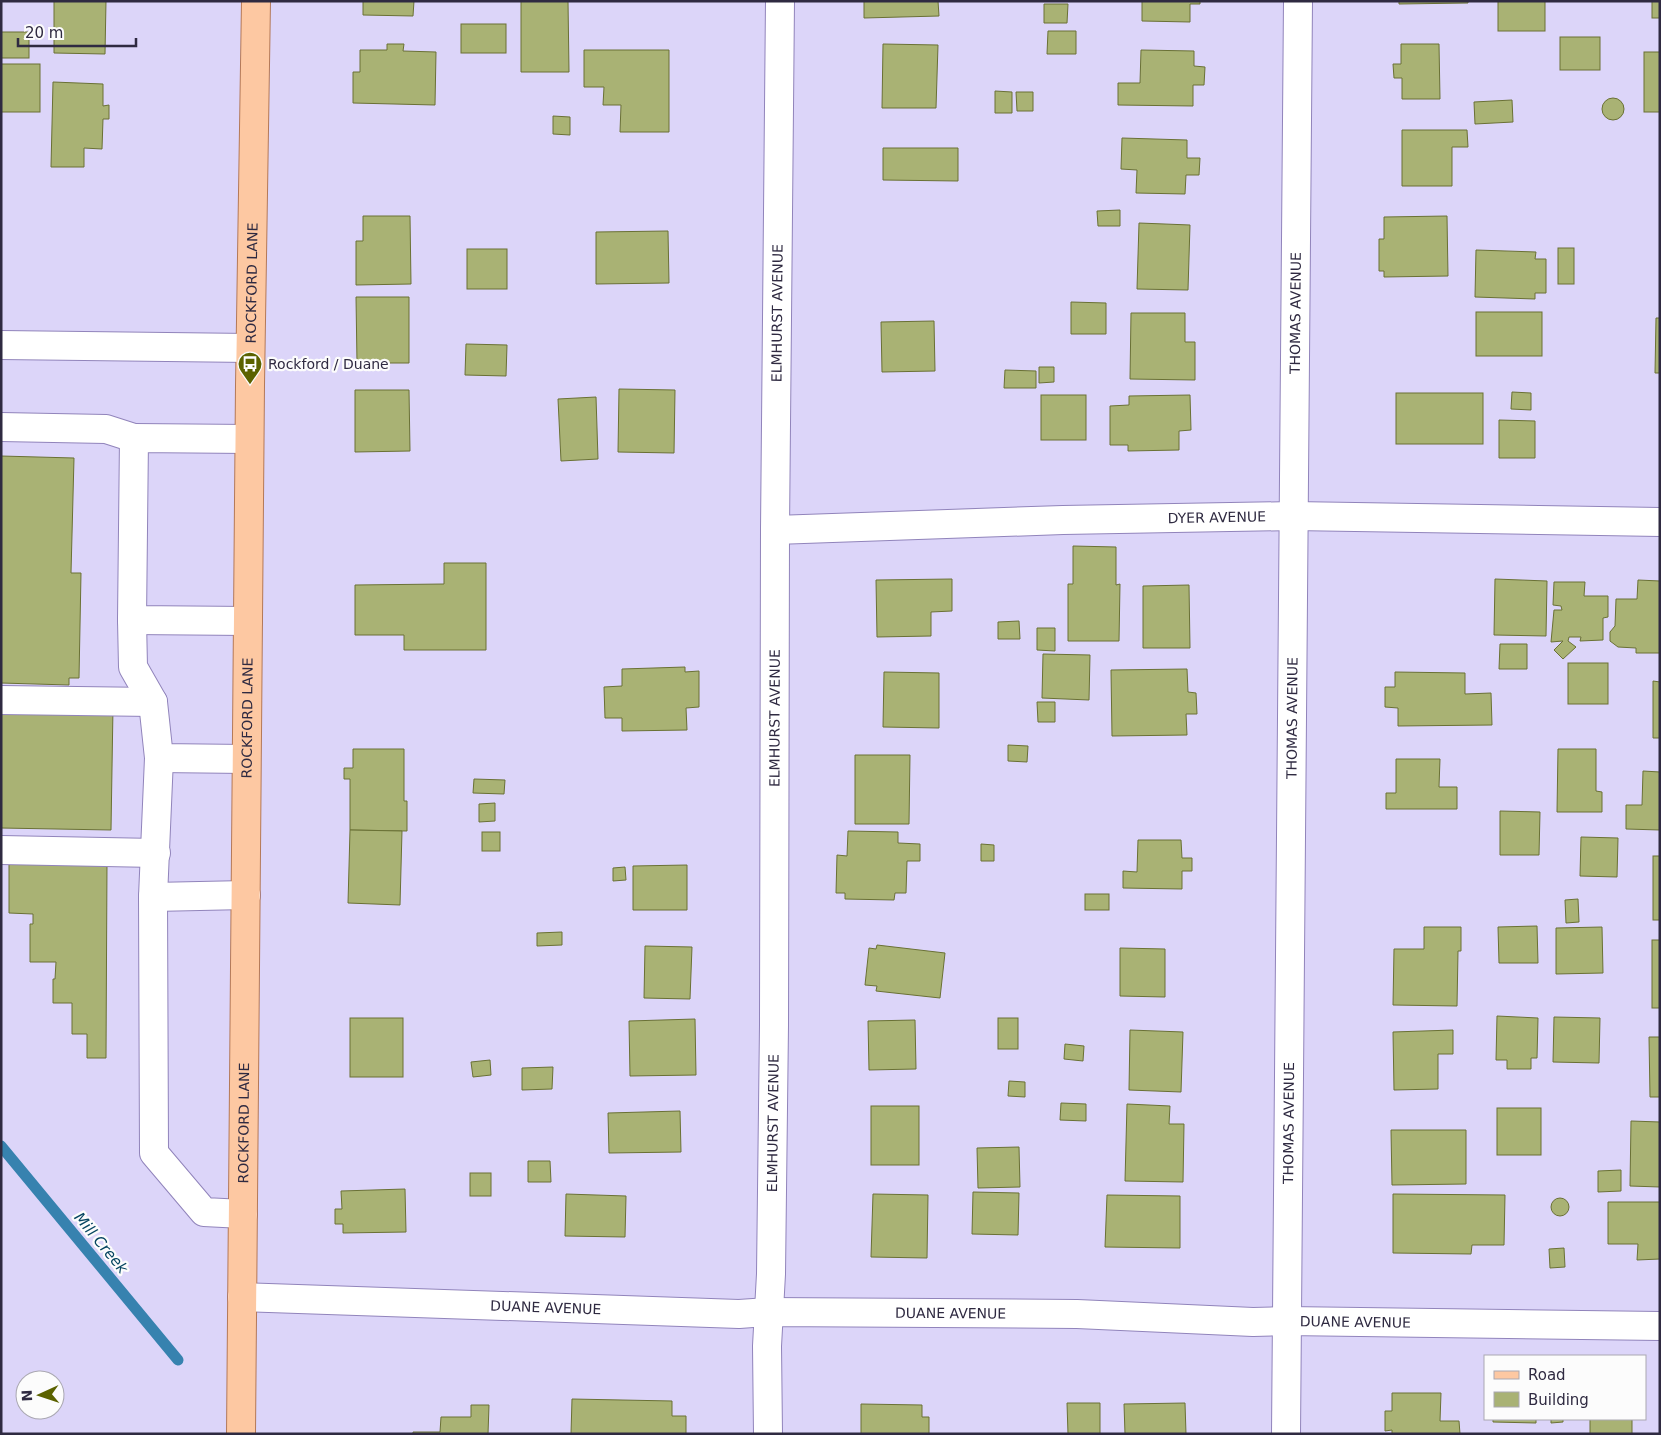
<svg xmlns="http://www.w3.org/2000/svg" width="1661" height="1435" font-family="'DejaVu Sans',sans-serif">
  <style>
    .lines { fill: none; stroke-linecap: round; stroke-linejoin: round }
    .stream { stroke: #3782af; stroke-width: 11 }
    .building { fill: #a9b274; stroke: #6a7135 }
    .minor-casing { stroke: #9184bb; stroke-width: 30 }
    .major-casing { stroke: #b47958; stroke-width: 30 }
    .minor { stroke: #fff; stroke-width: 28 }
    .major { stroke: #fdc8a2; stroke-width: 28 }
    .labels { text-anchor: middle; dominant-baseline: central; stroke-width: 4.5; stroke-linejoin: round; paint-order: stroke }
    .street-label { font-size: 14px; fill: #2f2a41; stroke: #fcfcfc }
    .poi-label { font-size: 14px; fill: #2f2a41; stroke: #fcfcfc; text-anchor: start }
    .water-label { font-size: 15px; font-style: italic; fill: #064561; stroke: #fcfcfc }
  </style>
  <rect width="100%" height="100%" fill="#dcd5f9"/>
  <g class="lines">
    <!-- stream -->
    <polyline class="stream" points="1,1146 178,1360"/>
  </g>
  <!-- building -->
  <g class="building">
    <polygon points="54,1 106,1 105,54 54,53"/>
    <polygon points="363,1 414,1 413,16 363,15"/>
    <polygon points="521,1 568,1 569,72 521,72"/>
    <polygon points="864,1 938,1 939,16 864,18"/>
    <polygon points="1142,1 1200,1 1200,4 1190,4 1190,22 1142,21"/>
    <polygon points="1399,1 1468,1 1468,3 1399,4"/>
    <rect x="1498" y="1" width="47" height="30"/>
    <rect x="1652" y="1" width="8" height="17"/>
    <polygon points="1044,4 1068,4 1067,23 1044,23"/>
    <rect x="461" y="24" width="45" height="29"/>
    <polygon points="1048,31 1076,31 1076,54 1047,54"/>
    <rect x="1" y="32" width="28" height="26"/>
    <rect x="1560" y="37" width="40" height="33"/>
    <polygon points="387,44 404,44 403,51 436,52 435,105 353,103 353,72 360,72 360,50 387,50"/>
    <polygon points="883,44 938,45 936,108 882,108"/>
    <polygon points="1401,44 1439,44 1440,99 1402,99 1402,78 1394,78 1393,64 1401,64"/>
    <polygon points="584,50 669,50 669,132 620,132 621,105 603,105 604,87 584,87"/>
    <polygon points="1141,50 1194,51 1194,66 1205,67 1204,85 1193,85 1193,106 1118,105 1118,83 1140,83"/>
    <rect x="1644" y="52" width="16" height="60"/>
    <rect x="1" y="64" width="39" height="48"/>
    <polygon points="53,82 103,84 103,106 109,105 109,119 103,119 102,149 84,148 84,167 51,167"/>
    <polygon points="995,91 1012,92 1012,113 995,113"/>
    <polygon points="1016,92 1033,92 1033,111 1017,111"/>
    <circle cx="1613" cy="109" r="11"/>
    <polygon points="1512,100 1513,122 1475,124 1474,102"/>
    <polygon points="553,116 570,117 570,135 553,134"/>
    <polygon points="1402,130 1467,130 1468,147 1452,147 1452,186 1402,186"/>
    <polygon points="1122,138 1187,140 1187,158 1200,158 1199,175 1186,175 1185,194 1136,193 1137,170 1121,169"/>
    <polygon points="883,148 958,148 958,181 883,180"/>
    <polygon points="1120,210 1120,226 1098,226 1097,211"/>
    <polygon points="363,216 410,216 411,284 356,285 356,241 363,241"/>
    <polygon points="1447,216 1448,276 1384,277 1384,271 1379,271 1379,239 1384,239 1384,217"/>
    <polygon points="1139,223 1190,225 1188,290 1137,289"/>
    <polygon points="668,231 669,283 596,284 596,232"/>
    <rect x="1558" y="248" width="16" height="36"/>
    <rect x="467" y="249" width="40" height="40"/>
    <polygon points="1476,250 1536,252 1535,259 1546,259 1546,293 1535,293 1535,299 1475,297"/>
    <polygon points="356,297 409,297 409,363 357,363"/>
    <polygon points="1071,302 1106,303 1106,334 1071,334"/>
    <rect x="1476" y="312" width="66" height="44"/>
    <polygon points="1131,313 1185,313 1185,342 1195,342 1195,380 1130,379"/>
    <polygon points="1656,318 1660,318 1660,373 1655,373"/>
    <polygon points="934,321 935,371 882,372 881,322"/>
    <polygon points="466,344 507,345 506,376 465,375"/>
    <polygon points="1039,367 1054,367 1054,382 1039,383"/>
    <polygon points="1005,370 1036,371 1036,388 1004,388"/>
    <polygon points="619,389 675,390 674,453 618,452"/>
    <polygon points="355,390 409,390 410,451 355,452"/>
    <polygon points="1512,392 1531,393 1531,410 1511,409"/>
    <rect x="1396" y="393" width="87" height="51"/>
    <rect x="1041" y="395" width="45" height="45"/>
    <polygon points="1190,395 1191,430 1179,431 1179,450 1128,451 1128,445 1110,445 1110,406 1129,405 1129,396"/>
    <polygon points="596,397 598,459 561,461 558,399"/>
    <polygon points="1499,420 1535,421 1535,458 1499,458"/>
    <polygon points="1,456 74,458 71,573 81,573 79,678 69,678 69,685 1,683"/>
    <polygon points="1073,546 1116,547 1116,585 1120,584 1119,641 1068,641 1068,584 1073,584"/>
    <polygon points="444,563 486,563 486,650 404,650 404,635 355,635 355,585 444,584"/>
    <polygon points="952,579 952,611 931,612 931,636 877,637 876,580"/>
    <polygon points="1495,579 1547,581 1546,636 1494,635"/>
    <polygon points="1638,580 1660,581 1660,653 1636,653 1636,648 1618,647 1610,641 1610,632 1615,626 1616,599 1637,599"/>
    <polygon points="1554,582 1585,582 1584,596 1608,596 1608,617 1603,618 1603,640 1580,641 1581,637 1569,637 1568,641 1576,647 1563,659 1554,650 1563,641 1551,642 1554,610 1562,610 1561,606 1553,605"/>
    <polygon points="1189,585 1190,648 1143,648 1143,586"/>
    <polygon points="1019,621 1020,639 998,639 998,622"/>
    <polygon points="1037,628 1055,628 1055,651 1037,650"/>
    <polygon points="1500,644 1527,644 1527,669 1499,669"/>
    <polygon points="1043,654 1090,655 1089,700 1042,698"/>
    <rect x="1568" y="663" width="40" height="41"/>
    <polygon points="685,667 685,672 699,671 699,707 686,708 687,730 622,731 622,718 605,718 604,687 622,686 622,669"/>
    <polygon points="1187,669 1188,692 1196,693 1197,714 1186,714 1187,735 1112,736 1111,670"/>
    <polygon points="884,672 939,673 939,728 883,727"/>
    <polygon points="1395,672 1465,673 1465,694 1491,693 1492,725 1398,726 1398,708 1385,707 1385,687 1395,687"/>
    <polygon points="1653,681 1660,682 1660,738 1653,738"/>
    <polygon points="1037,702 1055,702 1055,722 1038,722"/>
    <polygon points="1,705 113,707 111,830 1,828"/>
    <polygon points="1008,745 1028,746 1027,762 1008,761"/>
    <polygon points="353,749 404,749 404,801 407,801 407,831 350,830 350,779 344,779 344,768 353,768"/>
    <polygon points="1558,749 1596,749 1596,791 1602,792 1602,812 1557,812"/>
    <polygon points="855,755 910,755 909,824 855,824"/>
    <polygon points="1396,759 1440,759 1439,787 1457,787 1457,809 1386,809 1386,793 1396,793"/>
    <polygon points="1643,771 1660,772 1660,830 1626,829 1626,805 1642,805"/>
    <polygon points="474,779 505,780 504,794 473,793"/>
    <polygon points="495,803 495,821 479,822 479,804"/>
    <polygon points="1500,811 1540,812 1539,855 1500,855"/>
    <polygon points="350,830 402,831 400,905 348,903"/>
    <polygon points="848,831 898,832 898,843 920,844 920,861 907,861 906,893 895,893 894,900 845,899 845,893 836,893 837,855 847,856"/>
    <rect x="482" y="832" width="18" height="19"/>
    <polygon points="1581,837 1618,838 1617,877 1580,876"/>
    <polygon points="1138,840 1181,840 1182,858 1192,858 1192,871 1182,871 1182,889 1123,888 1123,871 1137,872"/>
    <polygon points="981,844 994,845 994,861 981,861"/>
    <rect x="1653" y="856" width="7" height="64"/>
    <polygon points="9,862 107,862 106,1058 87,1058 87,1034 72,1034 72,1003 53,1003 53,979 55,979 56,962 30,962 30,924 33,924 33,914 9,913"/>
    <polygon points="687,865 687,910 633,910 633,866"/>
    <polygon points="625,867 626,880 613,881 613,868"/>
    <rect x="1085" y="894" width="24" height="16"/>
    <polygon points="1578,899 1579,922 1566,923 1565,900"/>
    <polygon points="1537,926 1538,963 1499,963 1498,927"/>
    <polygon points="1424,927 1461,927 1461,951 1458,951 1457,1006 1393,1005 1394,949 1424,949"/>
    <polygon points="1602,927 1603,973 1556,974 1556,928"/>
    <polygon points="562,932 562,945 537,946 537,933"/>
    <rect x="1652" y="940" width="8" height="68"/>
    <polygon points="877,945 945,953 940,998 876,991 877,986 865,985 869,948 876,949"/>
    <polygon points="645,946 692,947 690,999 644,998"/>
    <polygon points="1120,948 1165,949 1165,997 1120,996"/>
    <polygon points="1497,1016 1538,1018 1537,1058 1531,1058 1531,1069 1507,1069 1507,1060 1496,1060"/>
    <polygon points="1554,1017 1600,1018 1599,1063 1553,1062"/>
    <rect x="350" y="1018" width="53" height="59"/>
    <rect x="998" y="1018" width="20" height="31"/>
    <polygon points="695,1019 696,1075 630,1076 629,1021"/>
    <polygon points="915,1020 916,1069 869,1070 868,1021"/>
    <polygon points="1130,1030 1183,1032 1181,1092 1129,1090"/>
    <polygon points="1453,1030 1453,1054 1438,1054 1438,1089 1394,1090 1393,1032"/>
    <polygon points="1649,1037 1660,1037 1660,1097 1650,1097"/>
    <polygon points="1065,1044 1084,1046 1083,1061 1064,1059"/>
    <polygon points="490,1060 491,1075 473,1077 471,1062"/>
    <polygon points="553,1067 552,1089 522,1090 522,1068"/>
    <polygon points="1009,1081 1025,1082 1025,1097 1008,1096"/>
    <polygon points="1061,1103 1086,1104 1086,1121 1060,1120"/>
    <polygon points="1127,1104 1170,1106 1169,1124 1184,1124 1183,1182 1125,1181"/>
    <rect x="871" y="1106" width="48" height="59"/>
    <rect x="1497" y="1108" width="44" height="47"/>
    <polygon points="680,1111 681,1152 609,1153 608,1113"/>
    <polygon points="1631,1121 1660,1122 1660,1187 1630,1186"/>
    <polygon points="1391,1130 1466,1130 1466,1184 1392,1185"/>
    <polygon points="1019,1147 1020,1187 978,1188 977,1148"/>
    <polygon points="528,1161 550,1161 551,1182 528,1182"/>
    <polygon points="1621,1170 1621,1191 1598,1192 1598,1171"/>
    <rect x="470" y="1173" width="21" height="23"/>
    <polygon points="405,1189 406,1232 343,1233 343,1224 335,1224 335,1209 342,1209 341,1191"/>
    <polygon points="973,1192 1019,1193 1018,1235 972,1234"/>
    <polygon points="566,1194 626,1196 625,1237 565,1236"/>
    <polygon points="873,1194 928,1195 927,1258 871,1257"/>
    <polygon points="1393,1194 1505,1195 1504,1245 1472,1245 1471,1254 1393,1253"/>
    <polygon points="1107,1195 1180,1196 1180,1248 1105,1247"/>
    <circle cx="1560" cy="1207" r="9"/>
    <polygon points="1608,1202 1660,1202 1660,1259 1637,1260 1638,1244 1608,1244"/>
    <polygon points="1564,1248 1565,1267 1550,1268 1549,1249"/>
    <polygon points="1392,1393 1441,1393 1440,1421 1459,1421 1460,1434 1392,1434 1392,1430 1385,1431 1385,1411 1392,1411"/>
    <polygon points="572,1399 672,1401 672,1416 686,1416 686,1434 571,1434"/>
    <polygon points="1067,1403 1100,1403 1100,1434 1068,1434"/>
    <polygon points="1185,1403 1186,1434 1125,1434 1124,1404"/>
    <polygon points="861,1404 922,1405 922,1417 929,1417 929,1434 861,1434"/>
    <polygon points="471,1405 489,1405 488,1434 413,1434 413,1432 440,1432 441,1417 471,1417"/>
    <polygon points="1493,1419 1536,1419 1536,1423 1493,1422"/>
    <polygon points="1551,1419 1563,1419 1563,1422 1551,1423"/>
    <rect x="1590" y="1419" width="42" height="15"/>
  </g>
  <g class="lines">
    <defs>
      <g id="minor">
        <polyline points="1,345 250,348"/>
        <polyline points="1,427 106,429 134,438"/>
        <path id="s1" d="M775,530L1063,520L1293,516L1660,522"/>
        <polyline points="132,620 133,667 153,702 159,758 246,759"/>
        <polyline points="248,621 132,620 134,438 249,439"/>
        <polyline points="1,700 153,702"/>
        <polyline points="159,758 153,897 154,1153 204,1212 243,1214"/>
        <polyline points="1,850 156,853"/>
        <polyline points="153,897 246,895"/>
        <path id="s2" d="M242,1297L739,1314L768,1312L1077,1314L1253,1322L1287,1321L1660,1326"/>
        <path id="s3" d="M768,1434L767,1346L771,1274L774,1025L775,530L780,1"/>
        <path id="s4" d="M1286,1434L1298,1"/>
      </g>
      <g id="major">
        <path id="s5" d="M241,1434L250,385L256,1"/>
      </g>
    </defs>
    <!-- minor casing -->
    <use href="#minor" class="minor-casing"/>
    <!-- major casing -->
    <use href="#major" class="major-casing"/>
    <!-- minor -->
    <use href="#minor" class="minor"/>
    <!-- major -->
    <use href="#major" class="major"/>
  </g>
  <!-- icons -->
  <defs>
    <symbol id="bus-pin" viewBox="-11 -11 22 30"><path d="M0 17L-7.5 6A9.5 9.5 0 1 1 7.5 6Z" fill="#5b6200" stroke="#fcfcfc"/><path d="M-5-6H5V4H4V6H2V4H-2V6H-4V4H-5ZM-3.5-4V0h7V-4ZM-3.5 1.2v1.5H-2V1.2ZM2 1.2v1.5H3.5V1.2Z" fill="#fff"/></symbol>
  </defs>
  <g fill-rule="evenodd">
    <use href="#bus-pin" x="236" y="350" width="28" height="38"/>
  </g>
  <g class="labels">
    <!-- street labels -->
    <g class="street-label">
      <text stroke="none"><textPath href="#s5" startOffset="1151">ROCKFORD LANE</textPath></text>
      <text stroke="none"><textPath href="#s3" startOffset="1121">ELMHURST AVENUE</textPath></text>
      <text stroke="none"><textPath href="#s4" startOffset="1121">THOMAS AVENUE</textPath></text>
      <text stroke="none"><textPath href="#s1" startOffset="442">DYER AVENUE</textPath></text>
      <text stroke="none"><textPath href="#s5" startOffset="716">ROCKFORD LANE</textPath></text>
      <text stroke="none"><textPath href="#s4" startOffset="716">THOMAS AVENUE</textPath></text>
      <text stroke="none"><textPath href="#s3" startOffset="716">ELMHURST AVENUE</textPath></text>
      <text stroke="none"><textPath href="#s5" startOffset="311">ROCKFORD LANE</textPath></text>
      <text stroke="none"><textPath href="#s4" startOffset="311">THOMAS AVENUE</textPath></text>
      <text stroke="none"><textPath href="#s3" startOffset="311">ELMHURST AVENUE</textPath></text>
      <text stroke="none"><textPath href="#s2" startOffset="304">DUANE AVENUE</textPath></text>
      <text stroke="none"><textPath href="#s2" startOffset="709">DUANE AVENUE</textPath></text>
      <text stroke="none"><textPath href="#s2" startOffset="1114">DUANE AVENUE</textPath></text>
    </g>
    <!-- poi labels -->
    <g class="poi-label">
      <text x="268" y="364">Rockford / Duane</text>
    </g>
    <!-- water labels -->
    <g class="water-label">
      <text transform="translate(101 1243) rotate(50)">Mill Creek</text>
    </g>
  </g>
  <!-- border -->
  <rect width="1661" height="1435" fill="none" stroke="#2f2a41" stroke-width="5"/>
  <!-- legend -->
  <rect x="1484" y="1355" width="162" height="65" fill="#fcfcfc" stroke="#aaa8b1"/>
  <rect x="1494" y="1371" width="25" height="8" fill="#fdc8a2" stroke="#aaa8b1"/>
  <text x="1528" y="1380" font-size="15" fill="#2f2a41">Road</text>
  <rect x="1494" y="1392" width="25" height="15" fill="#a9b274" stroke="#aaa8b1"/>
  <text x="1528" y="1405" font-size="15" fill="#2f2a41">Building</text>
  <!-- north arrow -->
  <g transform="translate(40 1395) rotate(267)"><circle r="24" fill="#fcfcfc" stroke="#aaa8b1"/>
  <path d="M0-4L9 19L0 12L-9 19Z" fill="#5b6200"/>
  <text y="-8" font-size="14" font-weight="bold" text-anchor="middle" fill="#2f2a41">N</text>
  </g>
  <!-- scale -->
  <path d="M18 38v8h118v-8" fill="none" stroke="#2f2a41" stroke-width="2.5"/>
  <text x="25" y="38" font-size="15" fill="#2f2a41" stroke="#fcfcfc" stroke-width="4" paint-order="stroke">20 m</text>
</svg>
